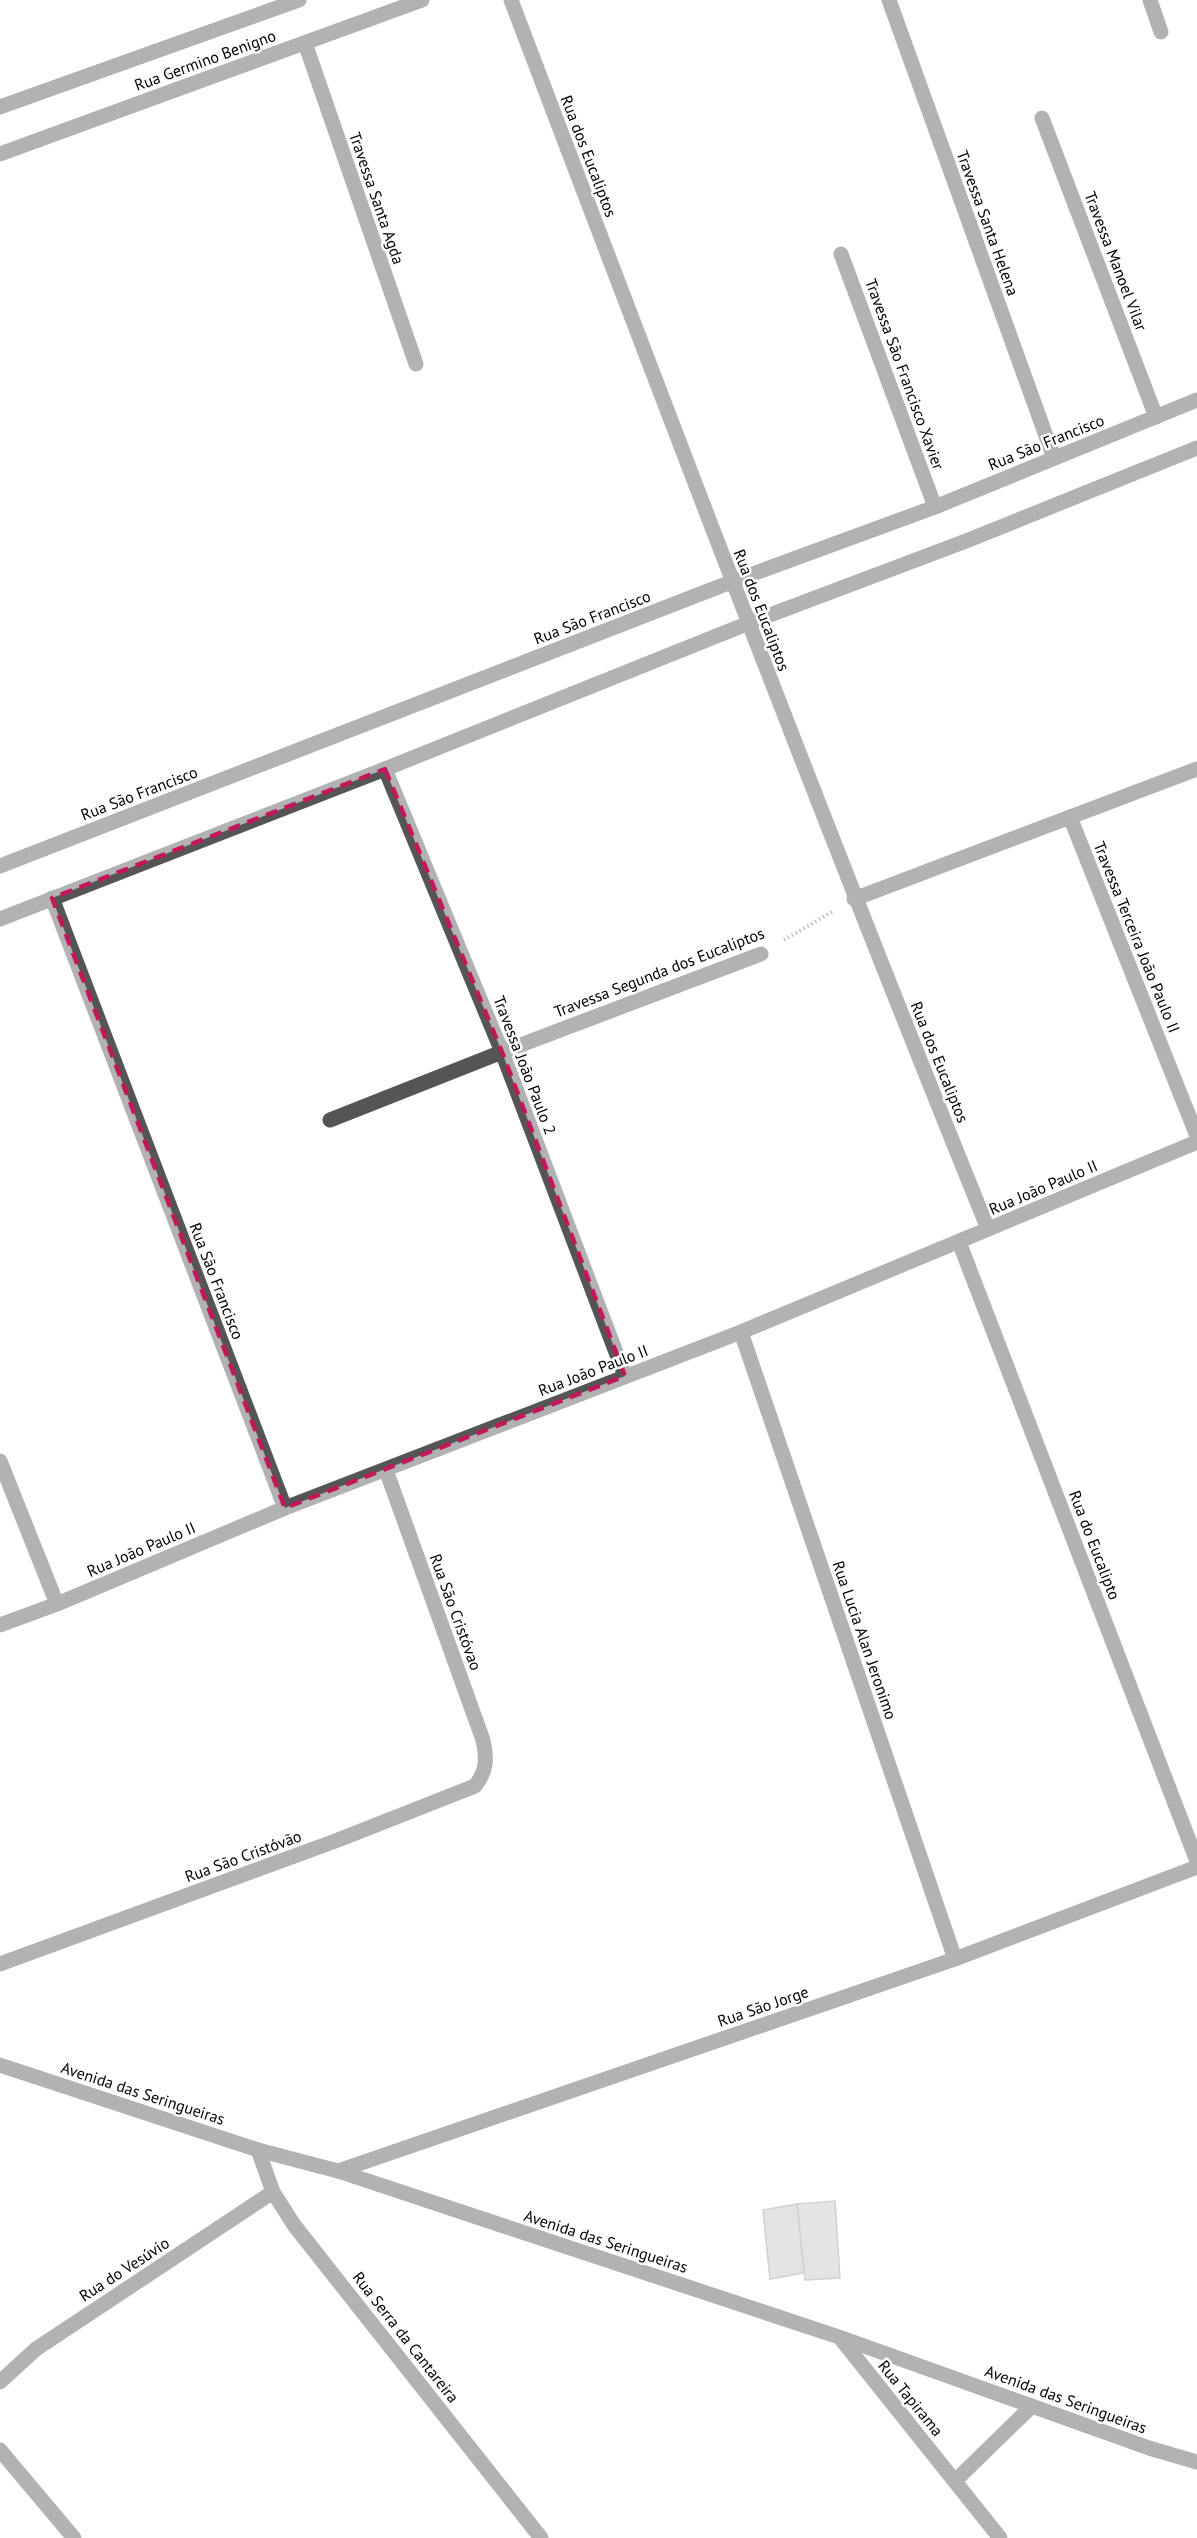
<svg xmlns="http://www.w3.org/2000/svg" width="1197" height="2538" font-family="'PT Sans',sans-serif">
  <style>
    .building { fill: #c4c4c4; stroke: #999; stroke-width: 1.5 }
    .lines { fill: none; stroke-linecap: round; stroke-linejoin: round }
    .path { stroke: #777; stroke-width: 4; stroke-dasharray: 1.5 3; stroke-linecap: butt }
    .minor { stroke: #555; stroke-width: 15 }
    .marked { fill: none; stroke: #c2185b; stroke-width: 4.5; stroke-dasharray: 12 8; stroke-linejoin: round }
    .labels { text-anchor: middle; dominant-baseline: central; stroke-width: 5; stroke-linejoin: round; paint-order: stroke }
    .street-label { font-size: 16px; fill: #000; stroke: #fff }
  </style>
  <rect width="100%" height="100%" fill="#fff"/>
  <!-- building -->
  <g class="building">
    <polygon points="835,2201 840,2278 805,2280 797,2204"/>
    <polygon points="797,2204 804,2273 770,2279 763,2210"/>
  </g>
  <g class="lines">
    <!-- path -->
    <polyline class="path" points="784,940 832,912"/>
    <!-- minor -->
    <g class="minor">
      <path d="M511,0C667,411 823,822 988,1229"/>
      <polyline points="889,0 1054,458"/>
      <polyline points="1150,0 1161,32"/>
      <polyline points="305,43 416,364"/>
      <polyline points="0,107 299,0"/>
      <polyline points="1042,118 1156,417"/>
      <polyline points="0,154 422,0"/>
      <polyline points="841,254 935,507"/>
      <polyline points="385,769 502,1052 625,1376"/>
      <polyline points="1070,817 1197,1136"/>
      <polyline points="0,866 731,582 935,507 1197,400"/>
      <polyline points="52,898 285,1508"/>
      <polyline points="854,899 1197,769"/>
      <polyline points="0,919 385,769 749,623 966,541 1197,448"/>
      <polyline points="330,1120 502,1052 761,954"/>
      <polyline points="959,1242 1197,1861"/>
      <polyline points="741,1332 955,1959"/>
      <polyline points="0,1461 57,1604"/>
      <polyline points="0,1625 57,1604 285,1508 741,1332 1197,1142"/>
      <path d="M0,1964L338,1840L475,1786C487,1771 487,1759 483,1740L386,1470"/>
      <polyline points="0,2065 258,2150 338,2171 839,2337 1149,2448 1197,2462"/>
      <polyline points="258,2150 273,2192 294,2225 541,2538"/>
      <polyline points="338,2171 955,1959 1197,1867"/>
      <polyline points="841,2339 1000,2538"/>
      <polyline points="0,2382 36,2349 273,2192"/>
      <polyline points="0,2450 74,2538"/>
      <polyline points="955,2481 1032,2406"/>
    </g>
  </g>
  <!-- marked area -->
  <path d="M0 0H1197V2538H0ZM385,769L502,1052L625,1376L285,1508L52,898Z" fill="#fff" fill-opacity=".55" fill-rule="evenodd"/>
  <path class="marked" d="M385,769L502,1052L625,1376L285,1508L52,898Z"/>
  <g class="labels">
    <!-- street labels -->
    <g class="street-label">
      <text transform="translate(205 60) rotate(-20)">Rua Germino Benigno</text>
      <text transform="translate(589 156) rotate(69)">Rua dos Eucaliptos</text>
      <text transform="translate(377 198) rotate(71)">Travessa Santa Agda</text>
      <text transform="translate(988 223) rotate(70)">Travessa Santa Helena</text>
      <text transform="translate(1116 261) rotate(69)">Travessa Manoel Vilar</text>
      <text transform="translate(905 374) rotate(70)">Travessa São Francisco Xavier</text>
      <text transform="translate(1046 442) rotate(-22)">Rua São Francisco</text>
      <text transform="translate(762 610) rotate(69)">Rua dos Eucaliptos</text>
      <text transform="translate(592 617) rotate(-21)">Rua São Francisco</text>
      <text transform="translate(139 793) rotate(-21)">Rua São Francisco</text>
      <text transform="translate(1137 937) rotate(68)">Travessa Terceira João Paulo II</text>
      <text transform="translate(659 972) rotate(-21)">Travessa Segunda dos Eucaliptos</text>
      <text transform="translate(940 1062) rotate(68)">Rua dos Eucaliptos</text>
      <text transform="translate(525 1065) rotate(69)">Travessa João Paulo 2</text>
      <text transform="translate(1043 1187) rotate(-23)">Rua João Paulo II</text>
      <text transform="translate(217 1281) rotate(69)">Rua São Francisco</text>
      <text transform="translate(593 1370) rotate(-21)">Rua João Paulo II</text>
      <text transform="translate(1095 1545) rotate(69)">Rua do Eucalipto</text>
      <text transform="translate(141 1549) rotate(-23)">Rua João Paulo II</text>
      <text transform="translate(456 1612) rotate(70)">Rua São Cristóvao</text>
      <text transform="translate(865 1640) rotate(71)">Rua Lucia Alan Jeronimo</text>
      <text transform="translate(243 1856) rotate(-20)">Rua São Cristóvão</text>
      <text transform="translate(763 2006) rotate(-19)">Rua São Jorge</text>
      <text transform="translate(143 2093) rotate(18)">Avenida das Seringueiras</text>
      <text transform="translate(606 2241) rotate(18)">Avenida das Seringueiras</text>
      <text transform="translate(124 2269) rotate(-33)">Rua do Vesúvio</text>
      <text transform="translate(406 2337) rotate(52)">Rua Serra da Cantareira</text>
      <text transform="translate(911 2398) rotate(51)">Rua Tapirama</text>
      <text transform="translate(1066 2399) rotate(20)">Avenida das Seringueiras</text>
    </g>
  </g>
</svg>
